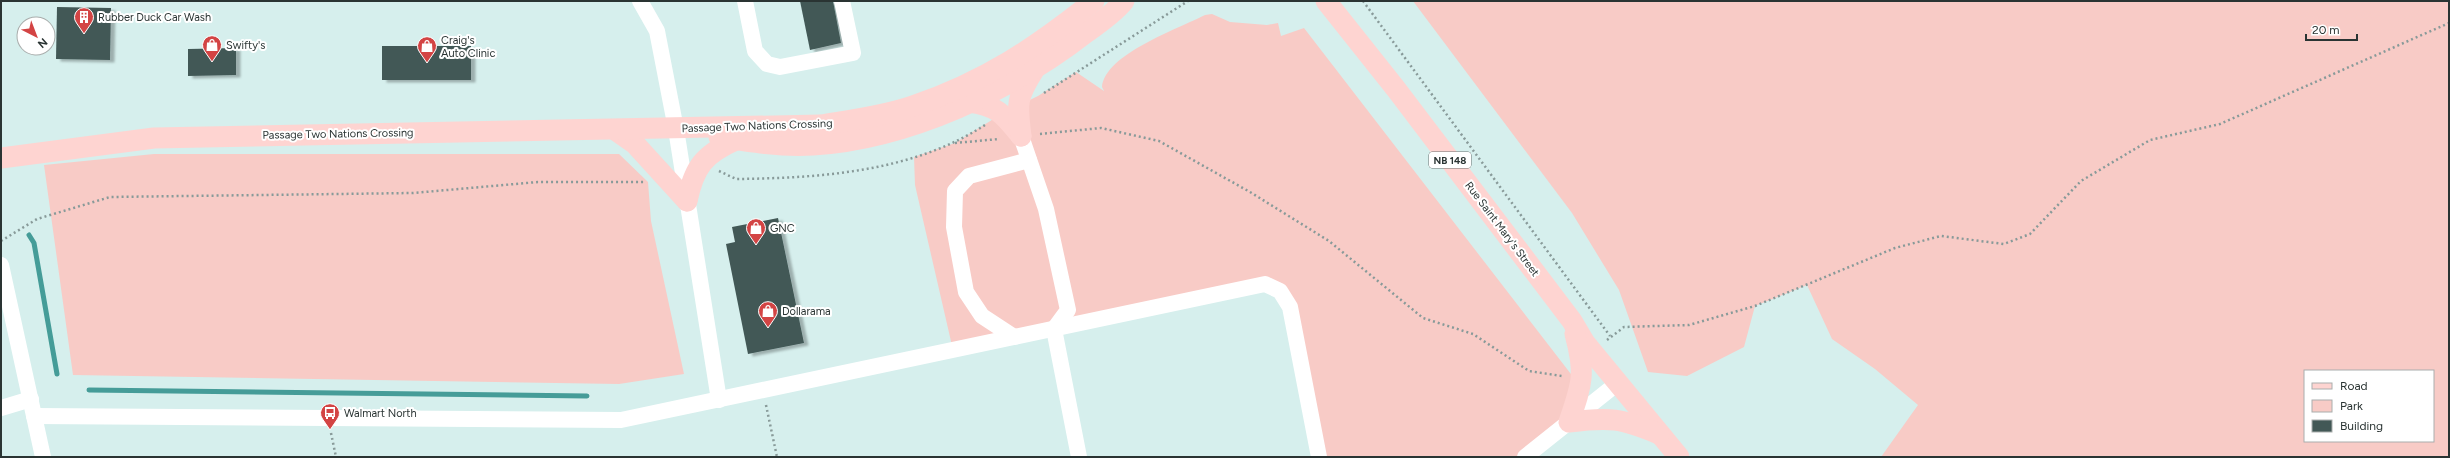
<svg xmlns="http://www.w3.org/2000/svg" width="2450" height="458" font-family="Figtree,sans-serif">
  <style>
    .green { fill: #f8cbc6; fill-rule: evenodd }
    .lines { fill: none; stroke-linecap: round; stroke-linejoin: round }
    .stream { stroke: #459c98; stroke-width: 5 }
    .building { fill: #425856; filter: url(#shadow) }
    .path { stroke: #889a99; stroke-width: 2.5; stroke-dasharray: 2 3; stroke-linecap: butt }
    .minor { stroke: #fff; stroke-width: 16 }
    .major { stroke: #fed4d1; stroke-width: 21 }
    .labels { text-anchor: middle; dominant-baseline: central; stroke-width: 4; stroke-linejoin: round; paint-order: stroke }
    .shield { fill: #fff; stroke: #6a7170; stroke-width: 1 }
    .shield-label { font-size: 10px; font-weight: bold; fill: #2a3433 }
    .poi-label { font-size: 11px; fill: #2a3433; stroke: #fff; text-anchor: start }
    .street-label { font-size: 11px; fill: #2a3433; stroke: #fff }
  </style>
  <defs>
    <filter id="shadow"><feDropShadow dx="4.5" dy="2.5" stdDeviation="1" flood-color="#0004"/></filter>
  </defs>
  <rect width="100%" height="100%" fill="#d6efed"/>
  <!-- green -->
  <g class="green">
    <path d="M1413,1H2449V457H1881L1918,405L1875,369L1832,339L1807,285L1755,306L1744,347L1687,376L1648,372L1619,290L1572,213ZM2305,371H2433V441H2305Z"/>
    <path d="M1212,14L1230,22L1267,25L1278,23L1281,36L1304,28L1574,378L1569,422L1525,457H1319L1290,307L1265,284L953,350L915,185L914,157L955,143L1003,113L1038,96L1076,72L1104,91L1102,87C1105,54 1178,29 1205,15Z"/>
    <polygon points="154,154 619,154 648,182 651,221 684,374 619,384 73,375 44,165"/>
  </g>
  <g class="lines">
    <!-- stream -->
    <g class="stream">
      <polyline points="29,235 34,243 57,374"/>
      <polyline points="89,390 587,396"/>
    </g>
  </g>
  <!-- building -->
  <g class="building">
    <polygon points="800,1 833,1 841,43 810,50"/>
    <polygon points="57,7 111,8 110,60 56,59"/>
    <rect x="382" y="46" width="89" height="34"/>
    <polygon points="236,48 236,75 188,76 188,49"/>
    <polygon points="778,218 804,343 748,354 726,244 735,242 732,227"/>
  </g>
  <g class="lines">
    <!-- path -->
    <g class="path">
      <polyline points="1363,1 1610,336"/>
      <polyline points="1044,93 1188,1"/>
      <polyline points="1040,134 1101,128 1159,141 1250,192 1329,241 1423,318 1473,334 1529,371 1562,376"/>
      <polyline points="955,143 999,139"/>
      <path d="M719,171L736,179C821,178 912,172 985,125"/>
      <polyline points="1,241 37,219 110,197 413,193 538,182 645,182"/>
      <polyline points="1607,340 1624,327 1689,325 1755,306 1895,248 1941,236 2004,244 2030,234 2081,181 2150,140 2220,124 2449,23"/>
      <polyline points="766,405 777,457"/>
      <polyline points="331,433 336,457"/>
    </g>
    <!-- minor -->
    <g class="minor">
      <polyline points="640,1 657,31 676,129 719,400"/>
      <polyline points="745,1 755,51 767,64 780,67 853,53 842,1"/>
      <polyline points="1021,136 1046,209 1068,310 1054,329 1079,457"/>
      <polyline points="1,265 43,457"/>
      <polyline points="1014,337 982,316 966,292 954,227 955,191 969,176 1029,160"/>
      <polyline points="1,408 31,399"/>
      <polyline points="34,416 621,420 1265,284 1280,291 1290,307 1319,457"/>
      <polyline points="1525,457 1619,382"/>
    </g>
    <!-- major -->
    <g class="major">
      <polyline points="1326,1 1396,89 1572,321 1585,343 1679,457"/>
      <path d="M969,102C998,106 1003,114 1021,136"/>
      <polyline points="615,130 635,144 687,201"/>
      <path d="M1021,136C1017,104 1016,98 1034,70"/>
      <path d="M719,137C750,142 781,147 813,145C908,139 1013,90 1087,32C1100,23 1114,13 1124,1"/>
      <path d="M1,158L154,138L821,125C851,120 884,116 913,106C986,81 1035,48 1094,1"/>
      <path d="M687,201C694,167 704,154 736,140"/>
      <path d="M1575,334C1586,374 1582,384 1569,422C1610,417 1621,418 1659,434"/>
    </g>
  </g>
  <!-- icons -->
  <defs>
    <symbol id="building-pin" viewBox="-11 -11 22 30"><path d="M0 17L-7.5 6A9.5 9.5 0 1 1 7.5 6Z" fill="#d34444" stroke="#fff"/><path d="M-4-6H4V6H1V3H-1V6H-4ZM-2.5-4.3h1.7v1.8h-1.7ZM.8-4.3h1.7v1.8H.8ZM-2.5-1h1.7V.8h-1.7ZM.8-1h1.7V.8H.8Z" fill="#fff"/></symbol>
    <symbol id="shop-pin" viewBox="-11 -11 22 30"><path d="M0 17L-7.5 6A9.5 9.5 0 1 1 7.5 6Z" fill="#d34444" stroke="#fff"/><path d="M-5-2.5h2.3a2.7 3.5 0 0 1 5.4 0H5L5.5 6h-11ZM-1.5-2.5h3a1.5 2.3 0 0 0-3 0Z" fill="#fff"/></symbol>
    <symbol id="bus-pin" viewBox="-11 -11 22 30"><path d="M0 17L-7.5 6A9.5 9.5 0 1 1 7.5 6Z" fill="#d34444" stroke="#fff"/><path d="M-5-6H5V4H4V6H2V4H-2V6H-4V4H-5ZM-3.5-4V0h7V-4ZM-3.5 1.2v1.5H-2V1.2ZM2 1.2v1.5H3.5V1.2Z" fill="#fff"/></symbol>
  </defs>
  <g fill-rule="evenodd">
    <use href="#building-pin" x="73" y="6" width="22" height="30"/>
    <use href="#shop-pin" x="201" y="34" width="22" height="30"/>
    <use href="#shop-pin" x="416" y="35" width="22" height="30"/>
    <use href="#shop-pin" x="745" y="217" width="22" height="30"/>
    <use href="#shop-pin" x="757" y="300" width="22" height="30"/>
    <use href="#bus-pin" x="319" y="402" width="22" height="30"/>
  </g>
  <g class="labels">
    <!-- shield labels -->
    <rect class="shield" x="1429" y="152" width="42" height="16" rx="3"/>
    <g class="shield-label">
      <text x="1450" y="160">NB 148</text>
    </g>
    <!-- poi labels -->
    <g class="poi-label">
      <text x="98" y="17">Rubber Duck Car Wash</text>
      <text x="441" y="40">Craig's<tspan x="441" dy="13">Auto Clinic</tspan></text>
      <text x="226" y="45">Swifty's</text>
      <text x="770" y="228">GNC</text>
      <text x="782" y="311">Dollarama</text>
      <text x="344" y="413">Walmart North</text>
    </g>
    <!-- street labels -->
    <g class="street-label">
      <text transform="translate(757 126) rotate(-2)">Passage Two Nations Crossing</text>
      <text transform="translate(338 134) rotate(-1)">Passage Two Nations Crossing</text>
      <text transform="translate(1502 229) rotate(53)">Rue Saint Mary's Street</text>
    </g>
  </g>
  <!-- border -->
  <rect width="2450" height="458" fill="none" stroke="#2a3433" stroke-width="4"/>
  <!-- legend -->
  <rect x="2304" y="370" width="130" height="72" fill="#ffffff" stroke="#aaaead"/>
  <rect x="2312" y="383" width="20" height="6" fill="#fed4d1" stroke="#aaaead"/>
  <text x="2340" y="390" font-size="12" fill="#2a3433">Road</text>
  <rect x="2312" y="400" width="20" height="12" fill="#f8cbc6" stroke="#aaaead"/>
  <text x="2340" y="410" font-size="12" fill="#2a3433">Park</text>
  <rect x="2312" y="420" width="20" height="12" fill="#425856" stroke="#aaaead"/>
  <text x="2340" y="430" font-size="12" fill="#2a3433">Building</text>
  <!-- north arrow -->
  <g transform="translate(36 36) rotate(138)"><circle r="19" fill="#ffffff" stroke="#aaaead"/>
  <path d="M0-3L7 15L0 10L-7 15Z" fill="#d34444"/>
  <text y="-6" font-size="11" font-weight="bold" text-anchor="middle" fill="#2a3433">N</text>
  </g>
  <!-- scale -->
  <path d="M2306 34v6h51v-6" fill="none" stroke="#2a3433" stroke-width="2"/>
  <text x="2312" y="34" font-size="12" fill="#2a3433" stroke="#ffffff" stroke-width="3" paint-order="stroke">20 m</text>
</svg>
